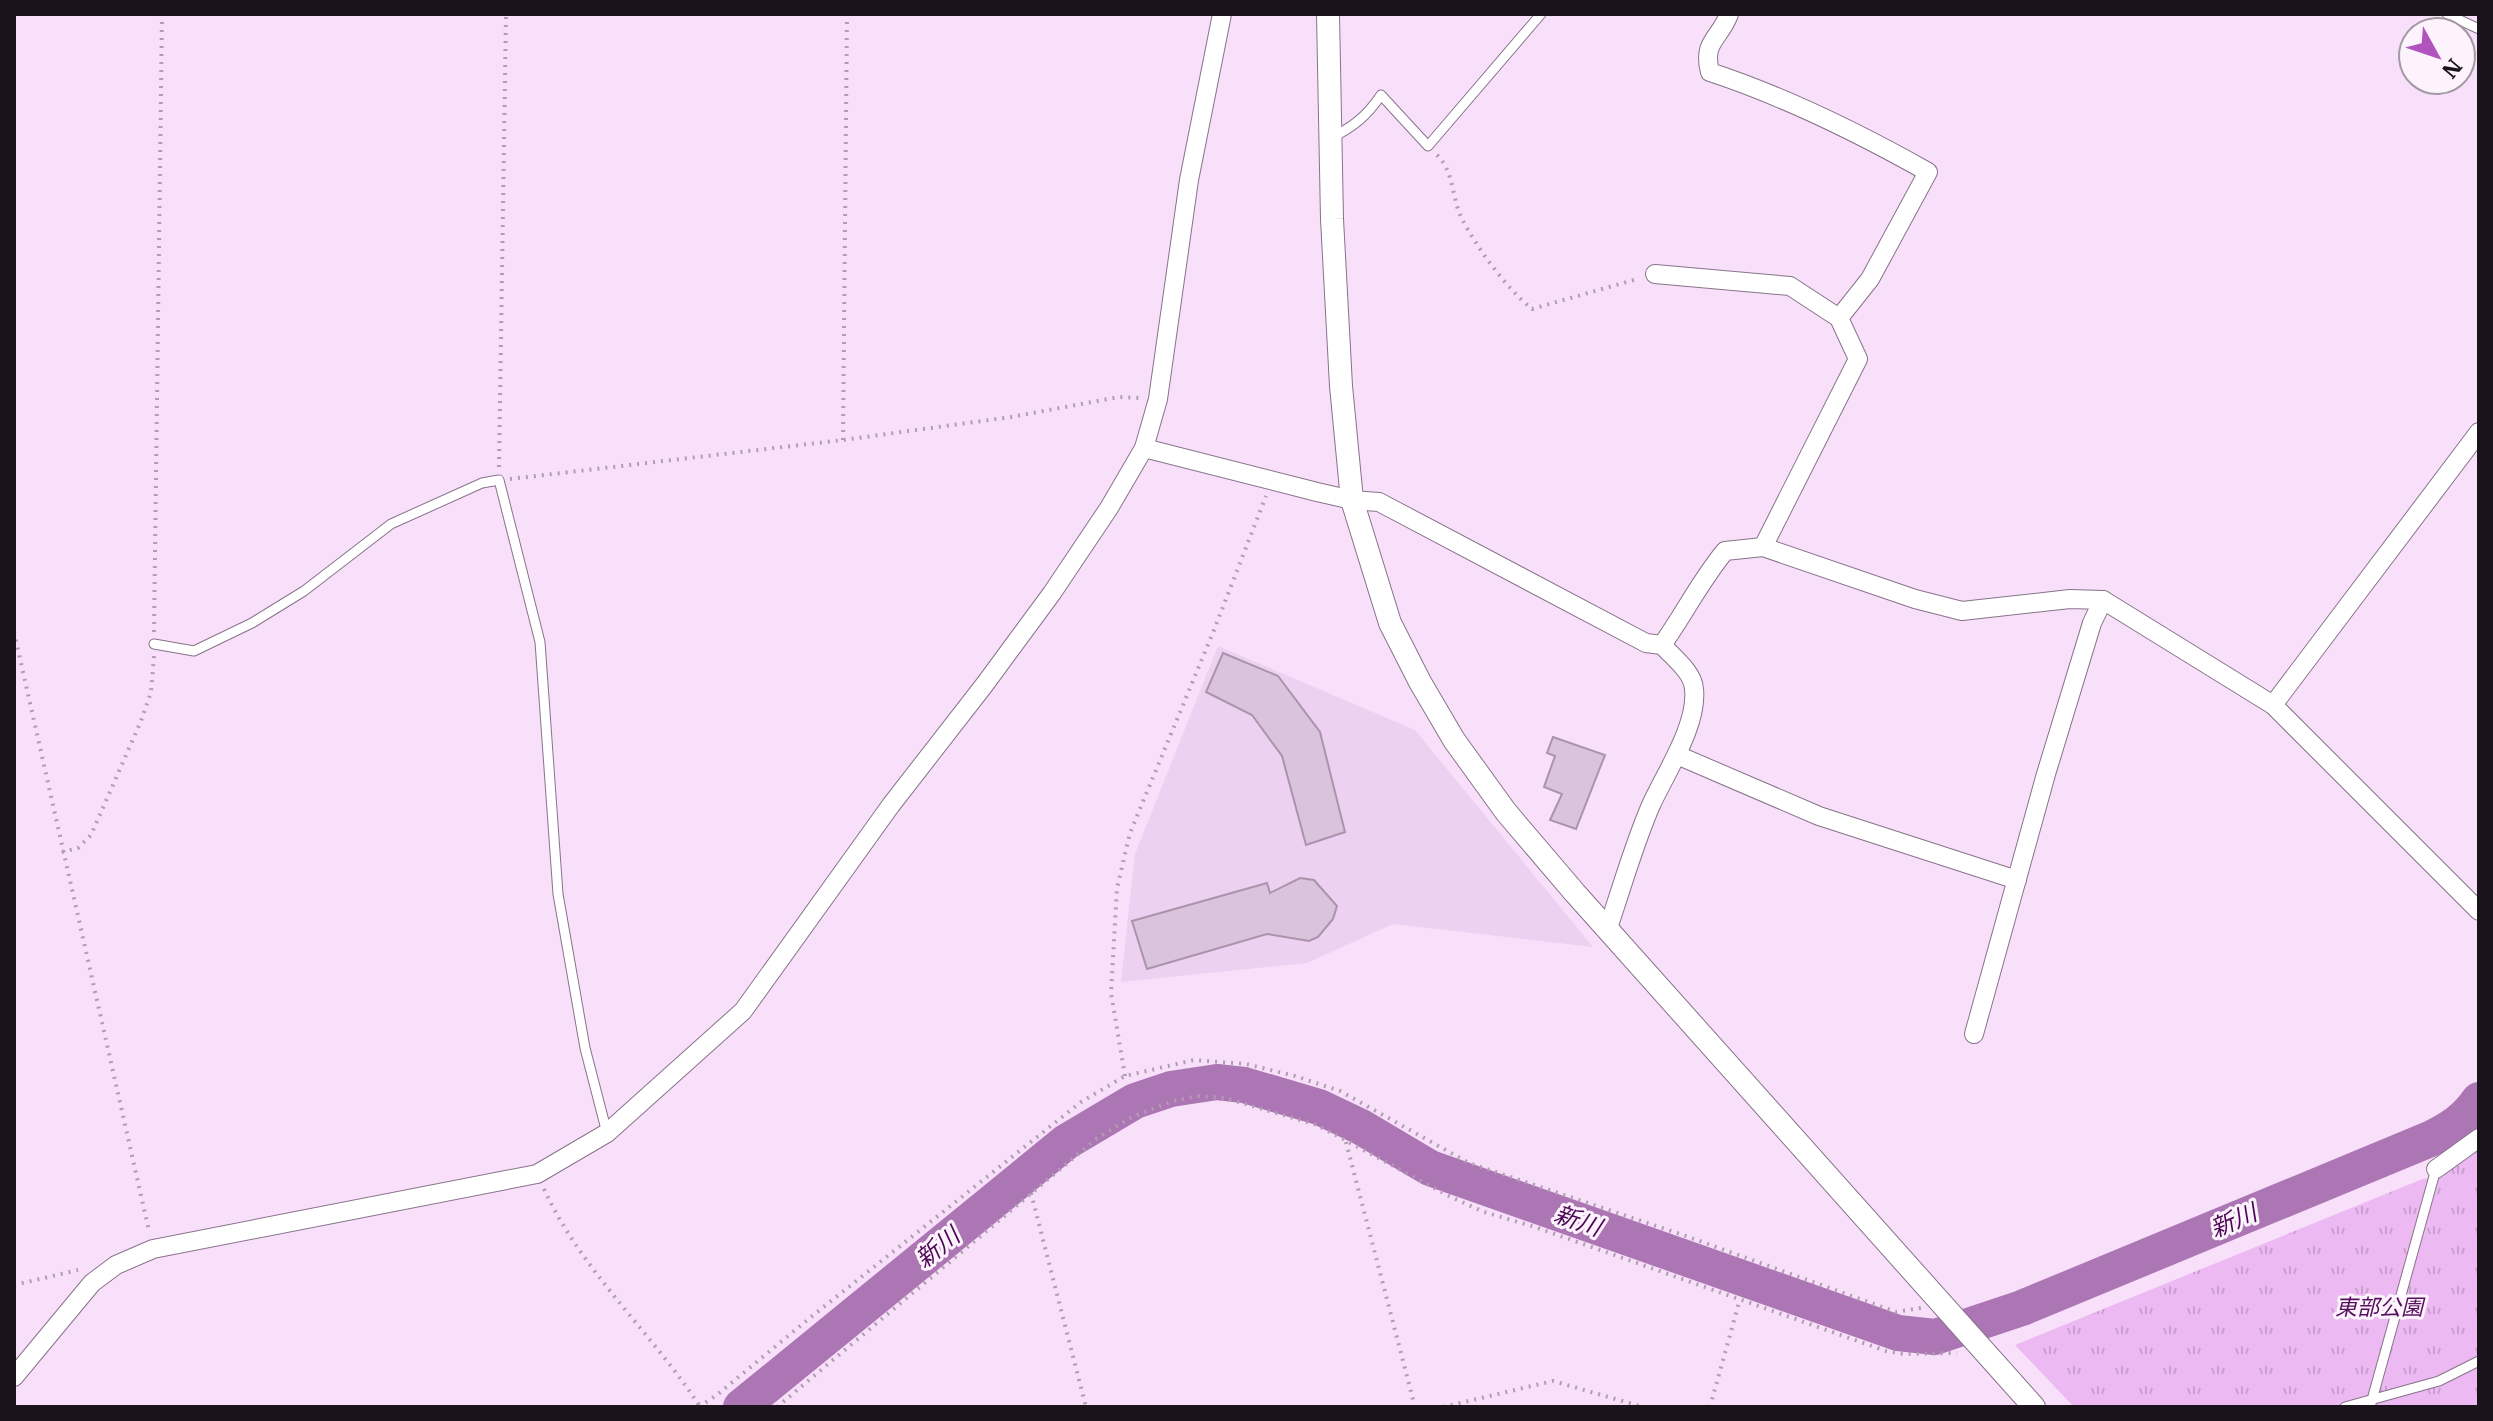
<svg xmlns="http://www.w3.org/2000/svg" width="2493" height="1421" font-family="'IBM Plex Serif','Noto Sans JP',serif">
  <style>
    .built { fill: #edd1f0 }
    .park { fill: url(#park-tufts) }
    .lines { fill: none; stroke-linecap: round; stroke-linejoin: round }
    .river { stroke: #ac75b3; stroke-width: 36 }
    .building { fill: #dac3dc; stroke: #aa94ac; stroke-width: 2 }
    .service-casing { stroke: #88738a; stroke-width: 11 }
    .minor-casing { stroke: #88738a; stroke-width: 20 }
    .tertiary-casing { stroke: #88738a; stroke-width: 24 }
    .path { stroke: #b09db2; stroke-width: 4; stroke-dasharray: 2 6; stroke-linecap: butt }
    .service { stroke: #fff; stroke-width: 9 }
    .minor { stroke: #fff; stroke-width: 18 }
    .tertiary { stroke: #fff; stroke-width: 22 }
    .labels { text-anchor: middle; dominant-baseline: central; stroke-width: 6; stroke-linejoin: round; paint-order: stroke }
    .park-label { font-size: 22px; font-style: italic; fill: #550f5d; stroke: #fcf3fd }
    .water-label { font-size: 24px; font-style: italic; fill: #4e0657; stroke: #fcf3fd }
  </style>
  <defs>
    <pattern id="park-tufts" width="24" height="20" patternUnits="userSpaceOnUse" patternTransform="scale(2)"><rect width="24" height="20" fill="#ecb9f2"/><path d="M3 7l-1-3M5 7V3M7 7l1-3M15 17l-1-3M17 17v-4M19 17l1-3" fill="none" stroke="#ca9ecf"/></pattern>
  </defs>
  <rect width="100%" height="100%" fill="#f8e0fa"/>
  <!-- built -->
  <polygon class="built" points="1218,646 1415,730 1593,947 1393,924 1307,963 1121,982 1135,854"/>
  <!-- park -->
  <polygon class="park" points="2479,1149 2479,1407 2074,1407 2015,1345 2420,1180 2445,1173"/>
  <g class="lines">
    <!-- river -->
    <path class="river" d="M741,1407L1066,1142L1135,1101L1171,1089L1217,1082L1244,1085L1319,1107L1361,1127L1430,1168L1898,1333L1935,1337L2022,1308L2430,1139C2451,1129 2466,1119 2479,1100"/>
  </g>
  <!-- building -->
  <g class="building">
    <polygon points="1223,653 1278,676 1320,732 1345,832 1306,845 1282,756 1252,715 1206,692"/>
    <polygon points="1553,737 1605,755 1576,829 1550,820 1562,794 1544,787 1555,756 1547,753"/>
    <polygon points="1300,878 1314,880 1337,906 1333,919 1318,937 1309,941 1267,934 1147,969 1132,921 1267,883 1270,893"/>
  </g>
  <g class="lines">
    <defs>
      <g id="service">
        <polyline points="2447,14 2479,29"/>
        <path d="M1331,138C1353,127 1367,116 1381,95L1428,146L1541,14"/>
        <polyline points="154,644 194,651 252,623 304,591 391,524 482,483 499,480 540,642 558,894 585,1048 607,1133"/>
        <polyline points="2345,1407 2439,1381 2479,1361"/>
        <polyline points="2370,1407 2436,1169"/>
      </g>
      <g id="minor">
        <path d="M1729,14C1720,39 1702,41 1710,72C1786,97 1857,132 1928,172L1870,279L1839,318"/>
        <polyline points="1655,274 1790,286 1839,318 1858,359 1763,547"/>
        <path d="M1144,448L1317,492L1352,500L1379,502L1646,643L1662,645C1684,614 1701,580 1725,551L1763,547L1915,599L1962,611L2070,599L2103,600L2273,705L2479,911"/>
        <polyline points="2273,705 2479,432"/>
        <polyline points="1677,755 1819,816 2017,880"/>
        <path d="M1608,928C1622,887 1634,844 1651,805C1666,772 1698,725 1694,689C1693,672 1673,657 1662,645"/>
        <polyline points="1974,1034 2046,774 2092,623 2103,600"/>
        <polyline points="2436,1169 2479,1138"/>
        <polyline points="14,1377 92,1283 116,1265 153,1249 537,1174 607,1133 743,1011 891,805 985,684 1052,593 1109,508 1144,448 1158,399 1189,180 1222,14"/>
      </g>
      <polyline id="tertiary" points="1328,14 1332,219 1341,386 1352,500 1390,623 1420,682 1454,740 1506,812 1575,893 2034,1407"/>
    </defs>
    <!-- service casing -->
    <use href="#service" class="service-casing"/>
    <!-- minor casing -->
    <use href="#minor" class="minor-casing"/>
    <!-- tertiary casing -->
    <use href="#tertiary" class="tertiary-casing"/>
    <!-- path -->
    <g class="path">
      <path d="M1437,155C1455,173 1451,197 1462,219C1477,248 1507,289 1532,309L1637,279"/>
      <polyline points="843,440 847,14"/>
      <polyline points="499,467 506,14"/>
      <polyline points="510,479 843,440 1011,417 1119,397 1139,398"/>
      <polyline points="14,632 149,1231"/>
      <polyline points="154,632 162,14"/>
      <polyline points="62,852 78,848 91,835 141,721 151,692 154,656"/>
      <polyline points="1125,1076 1111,993 1117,888 1130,833 1214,630 1266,496"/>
      <polyline points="1346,1142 1415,1407"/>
      <path d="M544,1189C581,1270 650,1331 699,1405"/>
      <polyline points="1031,1193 1086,1407"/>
      <polyline points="14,1285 78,1270"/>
      <polyline points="699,1407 718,1394 811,1317 1081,1102 1125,1076 1194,1060 1246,1064 1295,1076 1340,1091 1469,1163 1683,1235 1896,1312 1921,1308"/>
      <polyline points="777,1407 1096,1139 1132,1117 1170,1102 1197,1096 1225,1098 1317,1125 1451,1197 1484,1212 1535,1227 1886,1351 1904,1354 1957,1353"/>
      <polyline points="1443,1407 1553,1381 1643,1407"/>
      <polyline points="1710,1407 1740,1299"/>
    </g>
    <!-- service -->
    <use href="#service" class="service"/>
    <!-- minor -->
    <use href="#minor" class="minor"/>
    <!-- tertiary -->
    <use href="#tertiary" class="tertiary"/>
  </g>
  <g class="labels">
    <!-- park labels -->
    <g class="park-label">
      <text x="2379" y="1306">東部公園</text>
    </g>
    <!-- water labels -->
    <g class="water-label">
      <text transform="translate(1578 1220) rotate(19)">新川</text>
      <text transform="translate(2233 1220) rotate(-23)">新川</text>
      <text transform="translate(937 1247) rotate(-39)">新川</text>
    </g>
  </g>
  <!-- border -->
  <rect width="2493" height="1421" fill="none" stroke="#1b131c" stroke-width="32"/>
  <!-- north arrow -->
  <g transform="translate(2437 56) rotate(130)"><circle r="38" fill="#fcf3fd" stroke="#a299a3" stroke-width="2"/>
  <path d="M0-6L14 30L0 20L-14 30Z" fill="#b153bd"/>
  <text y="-12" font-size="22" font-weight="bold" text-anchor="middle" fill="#1b131c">N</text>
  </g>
</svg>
